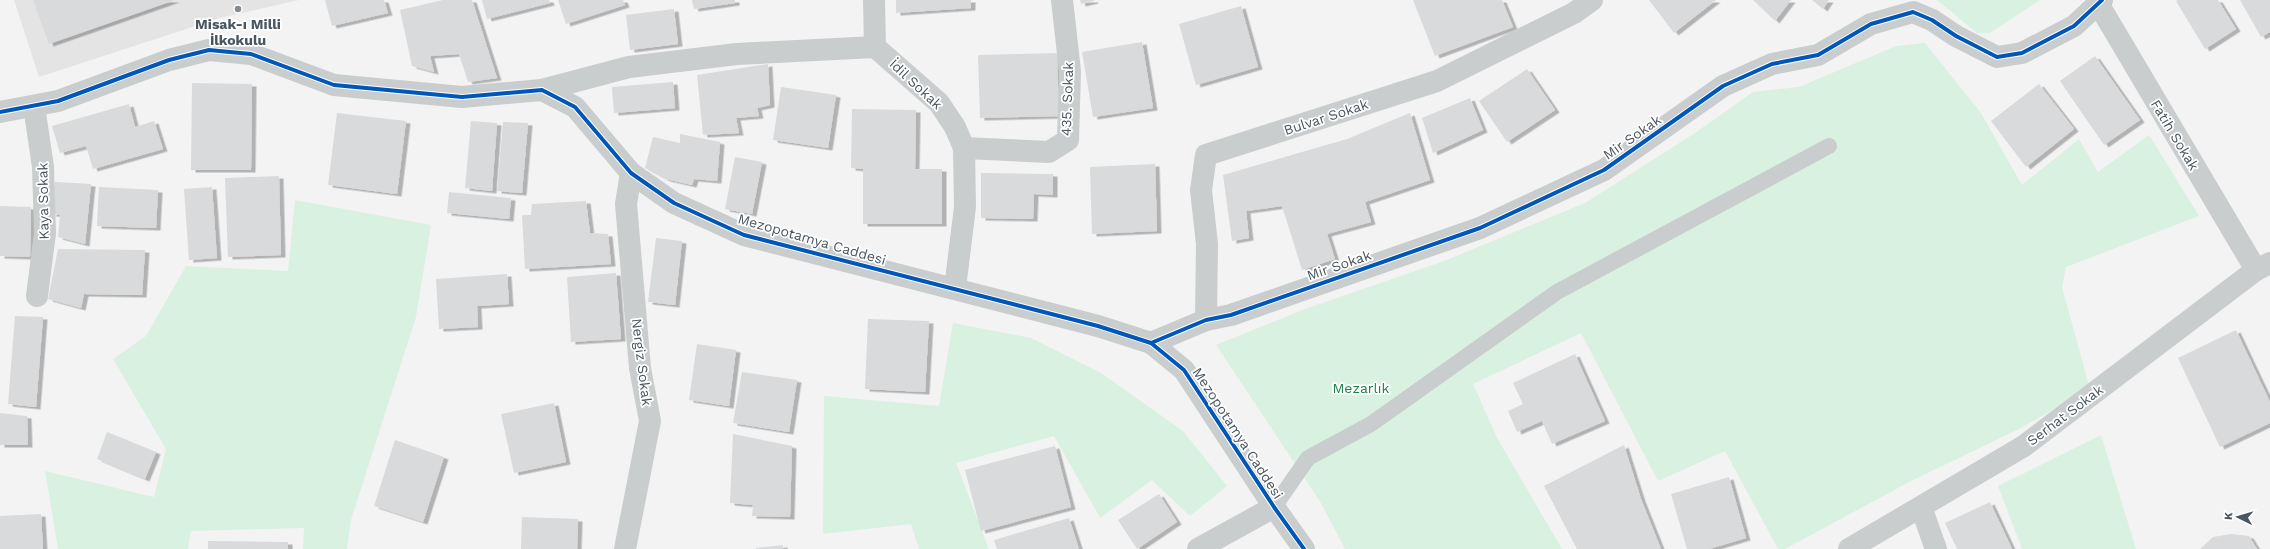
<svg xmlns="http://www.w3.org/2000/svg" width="2270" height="549" font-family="'Work Sans',sans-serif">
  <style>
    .education { fill: #e5e4e5 }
    .green { fill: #d9f1e1 }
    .building { fill: #d9dadb; filter: url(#shadow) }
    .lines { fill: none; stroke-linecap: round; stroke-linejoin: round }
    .service { stroke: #cacdce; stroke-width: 16 }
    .minor { stroke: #cacdce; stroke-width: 22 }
    .tertiary { stroke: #cacdce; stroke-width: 22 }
    .cycleway-casing { stroke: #fff; stroke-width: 6 }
    .cycleway { stroke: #0057b8; stroke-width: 4 }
    .poi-dot { fill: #858d93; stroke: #fff; stroke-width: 1.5 }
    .labels { text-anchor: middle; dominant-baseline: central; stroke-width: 3.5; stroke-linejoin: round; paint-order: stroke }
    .poi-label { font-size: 14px; font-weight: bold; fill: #4a565f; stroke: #fff }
    .street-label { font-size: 14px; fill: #4a565f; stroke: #fff }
    .park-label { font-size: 14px; fill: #1b7f49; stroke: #fff }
  </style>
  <defs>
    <filter id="shadow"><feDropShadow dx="4.5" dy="2.5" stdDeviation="0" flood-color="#0004"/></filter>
  </defs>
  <rect width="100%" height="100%" fill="#f3f3f3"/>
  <!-- education -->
  <polygon class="education" points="14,0 299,0 220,18 39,77"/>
  <!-- green -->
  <g class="green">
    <polygon points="1937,0 2040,0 1990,33 1977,33"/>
    <polygon points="1925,43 1981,113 2022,185 2079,139 2098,172 2149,135 2199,216 2066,267 2062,287 2090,389 2019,429 1911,481 1785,549 1778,549 1725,451 1658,481 1581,333 1473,384 1497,438 1562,549 1345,549 1321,503 1216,345 1305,309 1444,261 1585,203 1695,133 1753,92 1799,87 1896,46"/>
    <polygon points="295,200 431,225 416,317 351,520 347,549 303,549 304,528 191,531 188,549 58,549 45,471 154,497 166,449 113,359 146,336 186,266 288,271"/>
    <polygon points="953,323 1031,338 1101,373 1183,431 1227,486 1190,516 1152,480 1100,518 1054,436 956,463 989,549 919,549 911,524 823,534 824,396 939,406"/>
    <polygon points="2101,435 2136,549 2022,549 1998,486"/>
  </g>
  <!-- building -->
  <g class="building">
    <polygon points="33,0 175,0 49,44"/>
    <polygon points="325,0 384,0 388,13 332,26"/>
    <polygon points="443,0 472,0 497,78 468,82 459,54 430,56 434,72 412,66 400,10"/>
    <polygon points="482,0 549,0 550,3 487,19"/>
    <polygon points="558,0 623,0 625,5 566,24"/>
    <polygon points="692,0 735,0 735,3 694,9"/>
    <polygon points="896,0 971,0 971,8 896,13"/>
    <polygon points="1080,0 1094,0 1094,1 1081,4"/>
    <polygon points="1413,0 1502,0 1513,27 1435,56"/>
    <polygon points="1649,0 1716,0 1674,33"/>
    <polygon points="1753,0 1791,0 1775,21"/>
    <polygon points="1812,0 1829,0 1823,9"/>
    <polygon points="2178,0 2218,0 2236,29 2205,49 2176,1"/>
    <polygon points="2240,0 2270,0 2270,32 2261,37"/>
    <polygon points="1241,6 1258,67 1196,85 1179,24"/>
    <polygon points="674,9 678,44 630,50 626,15"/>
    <polygon points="1142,42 1153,108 1093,117 1082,52"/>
    <polygon points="1057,53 1059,116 980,118 978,55"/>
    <polygon points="2095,56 2140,120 2104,145 2060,81"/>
    <polygon points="768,64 770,105 757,108 759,116 736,118 739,133 703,135 697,75"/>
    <polygon points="1527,69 1555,110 1507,142 1479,101"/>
    <polygon points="673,82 675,108 614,113 612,87"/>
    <polygon points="192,83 252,84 251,170 191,170"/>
    <polygon points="2039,84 2074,129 2026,167 1991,121"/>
    <polygon points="781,87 836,95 828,148 773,140"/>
    <polygon points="1470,98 1483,130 1433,153 1422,118"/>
    <polygon points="129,104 135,127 154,121 163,149 93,169 86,146 60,153 52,126"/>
    <polygon points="852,109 916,110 915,169 942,169 942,224 863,224 863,169 851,168"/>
    <polygon points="337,113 406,121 397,194 328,185"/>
    <polygon points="1410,113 1430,180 1365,202 1371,222 1327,234 1335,259 1302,270 1282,206 1246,211 1249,238 1232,241 1223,175 1347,139"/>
    <polygon points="471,121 497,123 492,191 465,188"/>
    <polygon points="503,122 528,123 522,193 497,191"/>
    <polygon points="680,134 720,142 717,181 694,179 692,185 666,179 645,168 653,137 680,143"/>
    <polygon points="735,157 762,162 752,214 725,209"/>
    <polygon points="1155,164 1157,231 1092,234 1090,167"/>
    <polygon points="981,173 1053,174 1053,195 1034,194 1033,219 981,218"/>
    <polygon points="279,176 281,255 228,257 225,178"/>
    <polygon points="55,182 91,184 85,244 58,237 60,215 52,214"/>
    <polygon points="99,187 158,190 156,228 97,226"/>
    <polygon points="212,187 217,258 189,260 184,189"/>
    <polygon points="449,192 511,198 509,219 447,213"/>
    <polygon points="586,201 590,233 608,234 611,264 525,269 522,215 531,215 532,204"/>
    <polygon points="0,206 31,207 30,257 0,256"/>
    <polygon points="656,238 682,241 675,305 648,302"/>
    <polygon points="58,249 145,250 142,295 84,294 81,308 48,299"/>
    <polygon points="616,273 621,339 571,342 567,277"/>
    <polygon points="507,274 509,304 477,306 478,327 439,329 436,279"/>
    <polygon points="15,316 43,317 36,407 8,404"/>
    <polygon points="868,319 929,321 925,392 865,389"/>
    <polygon points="2236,330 2270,402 2270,423 2220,447 2178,358"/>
    <polygon points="697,344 736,350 729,406 689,400"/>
    <polygon points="1575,354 1605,421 1552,444 1542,421 1517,432 1508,411 1523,404 1513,383"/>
    <polygon points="742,372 797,380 789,432 733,423"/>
    <polygon points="554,403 566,462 514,473 501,414"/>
    <polygon points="0,413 27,416 28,445 0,445"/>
    <polygon points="107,432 156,452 145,479 97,459"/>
    <polygon points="733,434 792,446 790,517 752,516 753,505 730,503"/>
    <polygon points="395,440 444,457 423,522 374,506"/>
    <polygon points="1624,445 1641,499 1661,549 1577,549 1544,486"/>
    <polygon points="1055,446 1071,507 981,531 965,470"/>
    <polygon points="1729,477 1746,538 1709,549 1687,549 1671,494"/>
    <polygon points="1159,494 1177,522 1137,549 1118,520"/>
    <polygon points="1990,502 2012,549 1957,549 1945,523"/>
    <polygon points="41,514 43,549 0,549 0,516"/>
    <polygon points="522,517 578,519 577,549 521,549"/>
    <polygon points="1069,518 1079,549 997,549 994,540"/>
    <polygon points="2231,534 2249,536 2257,549 2200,549 2213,537"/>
    <polygon points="208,541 288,542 288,549 208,549"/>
    <polygon points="783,545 783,549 756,549 756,548"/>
  </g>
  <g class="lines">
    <!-- service -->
    <polyline class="service" points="1274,507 1308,458 1371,424 1557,292 1829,146"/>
    <!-- minor -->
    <g class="minor">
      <polyline points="874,0 875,47 939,103 955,127 964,148 965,207 955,288"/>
      <polyline points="2096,0 2256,270"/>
      <polyline points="542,90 629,67 737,54 875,47"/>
      <polyline points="34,106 43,167 45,233 37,296"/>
      <polyline points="964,148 1049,152 1068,140 1070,71 1062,0"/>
      <polyline points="1206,320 1207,244 1201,190 1206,155 1437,81 1574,13 1592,0"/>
      <polyline points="1151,343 1206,320 1231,315 1480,228 1604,170 1723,86 1772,64 1818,55 1871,24 1913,12 1932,20 1956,36 1997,57 2022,53 2074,26 2102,0"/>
      <polyline points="1921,507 1936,549"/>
      <polyline points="625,549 650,421 640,368 626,204 631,173"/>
      <polyline points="1198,549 1274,507"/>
      <polyline points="1849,549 2024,446 2256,270 2270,263"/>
    </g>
    <!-- tertiary -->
    <polyline class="tertiary" points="0,112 58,101 169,60 209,50 251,54 334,85 462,97 542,90 575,107 631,173 674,203 744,235 1098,326 1151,343 1184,370 1274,507 1304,549"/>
    <defs>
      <g id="cycleway">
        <polyline points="0,112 58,101 169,60 209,50 251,54 334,85 462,97 542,90 575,107 631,173 674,203 744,235 1098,326 1151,343 1184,370 1274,507 1304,549"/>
        <polyline points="1151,343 1206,320 1231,315 1480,228 1604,170 1723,86 1772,64 1818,55 1871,24 1913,12 1932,20 1956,36 1997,57 2022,53 2074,26 2102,0"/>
      </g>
    </defs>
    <!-- cycleway casing -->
    <use href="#cycleway" class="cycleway-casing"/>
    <!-- cycleway -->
    <use href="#cycleway" class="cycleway"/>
  </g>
  <!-- markers -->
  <circle class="poi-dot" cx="238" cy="9" r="4"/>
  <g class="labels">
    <!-- poi labels -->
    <g class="poi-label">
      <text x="238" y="24">Misak-ı Milli<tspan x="238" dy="16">İlkokulu</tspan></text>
    </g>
    <!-- street labels -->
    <g class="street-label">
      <text transform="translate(916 84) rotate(43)">İdil Sokak</text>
      <text transform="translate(1067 99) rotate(-88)">435. Sokak</text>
      <text transform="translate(1326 117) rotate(-18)">Bulvar Sokak</text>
      <text transform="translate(2175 135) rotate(59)">Fatih Sokak</text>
      <text transform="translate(1632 137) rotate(-35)">Mir Sokak</text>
      <text transform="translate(43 201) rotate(-91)">Kaya Sokak</text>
      <text transform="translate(812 239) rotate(16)">Mezopotamya Caddesi</text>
      <text transform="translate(1339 265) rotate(-19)">Mir Sokak</text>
      <text transform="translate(642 362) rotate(83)">Nergiz Sokak</text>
      <text transform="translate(2065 415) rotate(-37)">Serhat Sokak</text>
      <text transform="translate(1238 433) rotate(57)">Mezopotamya Caddesi</text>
    </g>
    <!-- park labels -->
    <g class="park-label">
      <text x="1361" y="388">Mezarlık</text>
    </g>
  </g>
  <!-- north arrow -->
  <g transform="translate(2238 517) rotate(275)" stroke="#ffffff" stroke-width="3" paint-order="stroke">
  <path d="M0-3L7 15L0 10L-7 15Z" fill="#4a565f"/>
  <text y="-6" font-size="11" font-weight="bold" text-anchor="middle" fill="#4a565f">K</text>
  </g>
</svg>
